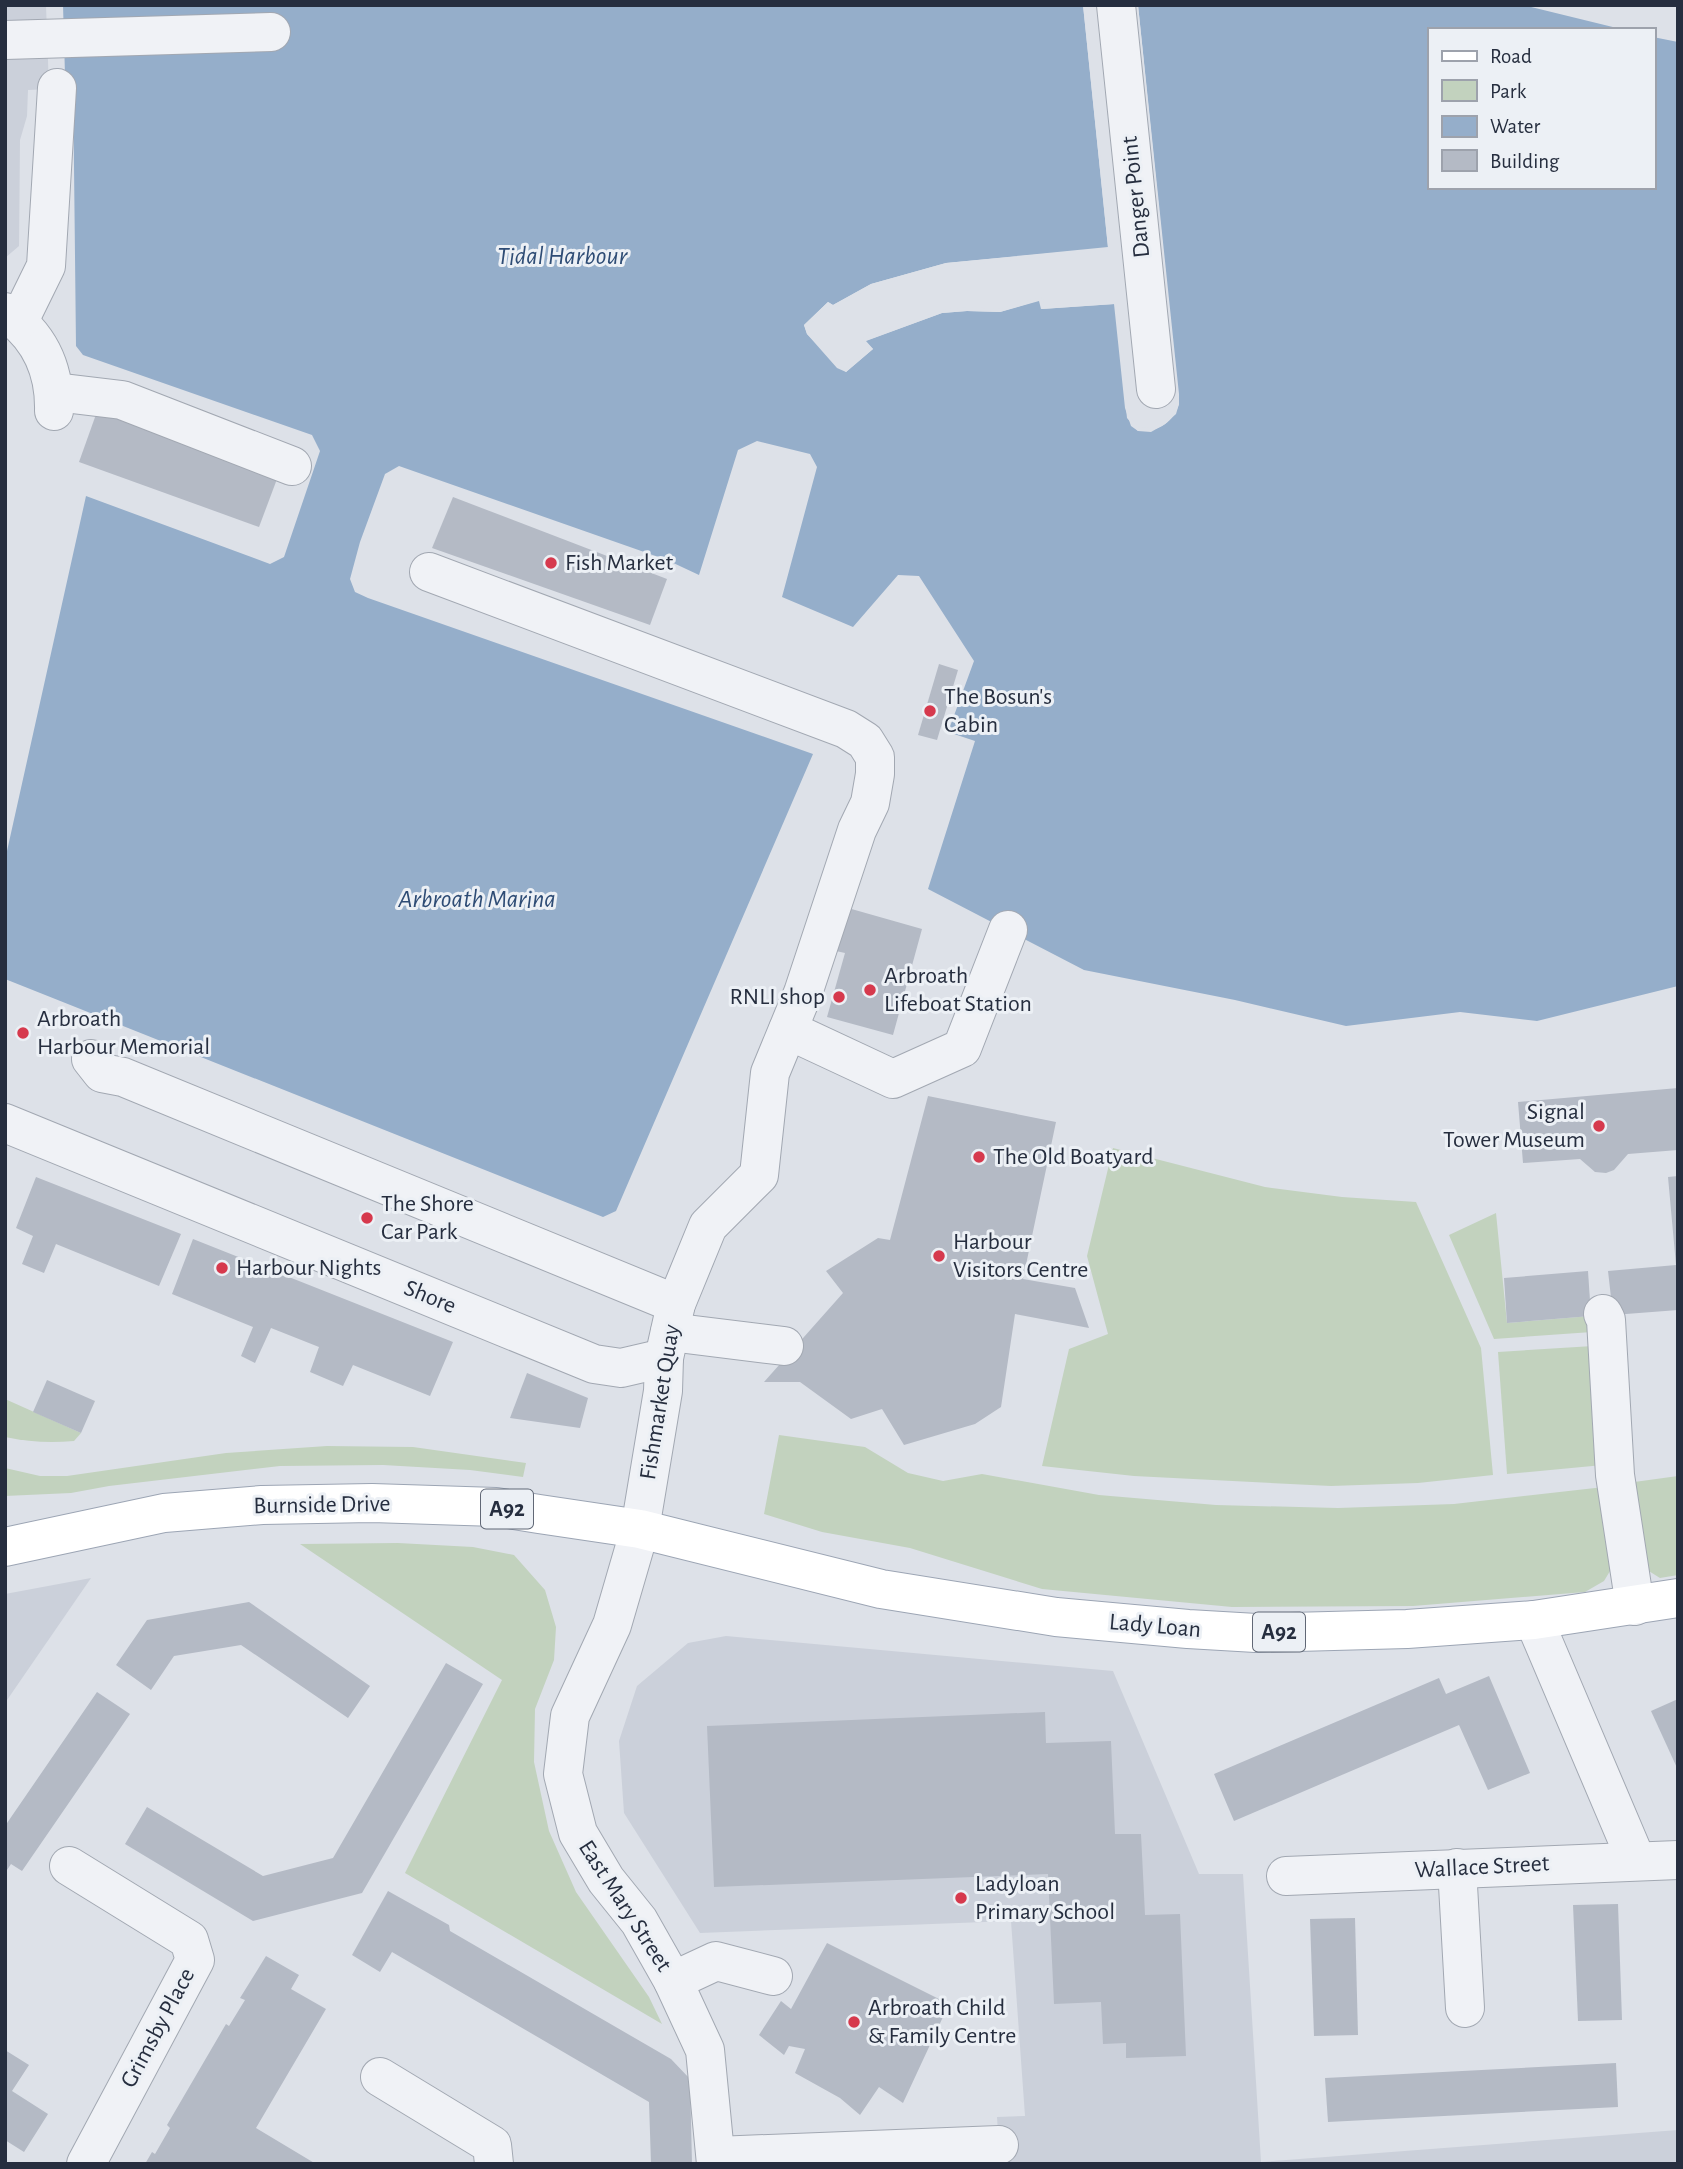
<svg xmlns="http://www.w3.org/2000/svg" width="1683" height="2169" font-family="'Alegreya Sans',sans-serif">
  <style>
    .built { fill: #cbd0da }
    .green { fill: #c2d2be }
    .water { fill: #95aeca }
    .pier { fill: #dde1e8 }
    .building { fill: #b4bac5 }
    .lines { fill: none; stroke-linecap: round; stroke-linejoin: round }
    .minor-casing { stroke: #a2a8b2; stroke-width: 40 }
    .major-casing { stroke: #9ca5b4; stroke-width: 40 }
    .minor { stroke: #f0f2f6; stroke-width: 38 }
    .major { stroke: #fff; stroke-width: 38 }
    .poi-dot { fill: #d6394d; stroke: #ecf0f5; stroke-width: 2.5 }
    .labels { text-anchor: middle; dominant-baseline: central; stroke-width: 6; stroke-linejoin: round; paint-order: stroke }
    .shield { fill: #ecf0f5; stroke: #616876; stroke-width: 2 }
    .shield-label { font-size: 23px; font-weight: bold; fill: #262e3f }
    .street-label { font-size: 24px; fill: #262e3f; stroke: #ecf0f5 }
    .poi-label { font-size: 24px; fill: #262e3f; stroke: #ecf0f5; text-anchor: start }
    .water-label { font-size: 26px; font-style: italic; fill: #2e4c75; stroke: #ecf0f5 }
  </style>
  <rect width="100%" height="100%" fill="#dde1e8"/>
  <!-- built -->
  <g class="built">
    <polygon points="5,5 46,5 49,89 28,90 27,116 20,140 19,246 5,258"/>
    <polygon points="91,1578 5,1703 5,1594"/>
    <polygon points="726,1636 1113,1671 1199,1874 1243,1874 1261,2162 1678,2130 1678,2164 1000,2164 997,2117 1025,2116 1011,1921 700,1933 624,1813 619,1741 637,1686 688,1643"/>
  </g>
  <!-- green -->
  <g class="green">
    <polygon points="1113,1148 1265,1187 1342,1197 1416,1202 1481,1348 1493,1475 1418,1483 1331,1486 1134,1476 1042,1466 1069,1349 1108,1334 1087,1256"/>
    <polygon points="1496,1213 1507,1323 1591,1316 1592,1332 1494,1339 1449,1235"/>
    <polygon points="1593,1346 1603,1465 1507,1474 1498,1352"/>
    <path d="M5,1399L81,1433L74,1441C50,1443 29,1442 5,1437Z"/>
    <polygon points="779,1435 865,1447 908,1473 943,1481 982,1474 1099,1495 1216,1505 1338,1508 1454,1504 1604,1487 1616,1561 1604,1581 1585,1592 1413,1606 1232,1607 1042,1589 910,1548 822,1532 764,1514"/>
    <polygon points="327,1446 413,1447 526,1463 523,1477 470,1470 383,1465 280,1466 109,1486 71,1493 5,1496 5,1468 40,1476 67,1476 226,1453"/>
    <polygon points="1678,1476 1678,1575 1660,1578 1644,1568 1627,1483"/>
    <polygon points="398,1543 473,1547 514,1555 545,1590 556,1627 554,1660 535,1709 534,1762 549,1831 576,1892 649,1997 662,2024 405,1873 502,1680 300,1544"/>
  </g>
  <!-- water -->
  <path class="water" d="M63,5H1083L1108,248L946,263L871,284L833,305L828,302L804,325L807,334L846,372L873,349L865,341L942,313L967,311L1000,312L1040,300L1042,309L1115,304L1127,418L1138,431C1158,432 1173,423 1179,404L1138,5H1523L1625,30H1429V187H1653V37L1678,42V986L1537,1021L1460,1012L1346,1026L1235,1000L1084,970L928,889L975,741L948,732L974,661L919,576L898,575L853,627L782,597L817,467L810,454L757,441L738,450L699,575L667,560L399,466L385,474L360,542L350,579L355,592L368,598L813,754L616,1211L603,1217L5,979V860L86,496L270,564L284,557L320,451L312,435L83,355L76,346L73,76L65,75Z"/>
  <!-- pier -->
  <polygon class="pier" points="1083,5 1086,5 1110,250 947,267 872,287 834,308 829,306 808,326 823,347 840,365 845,368 868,349 862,342 863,338 941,310 967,307 999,309 1040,297 1043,299 1044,305 1115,300 1118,303 1130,417 1139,427 1151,428 1163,422 1173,412 1176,404 1135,5 1138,5 1179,394 1179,404 1176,414 1165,424 1151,432 1138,431 1131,426 1125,408 1114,304 1041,309 1039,301 1000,312 967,311 942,313 866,341 873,349 846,372 837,368 807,334 804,325 828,302 833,305 871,284 946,263 1108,247"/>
  <!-- building -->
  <g class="building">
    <polygon points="99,406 280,471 259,527 79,462"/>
    <polygon points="453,497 667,579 650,625 432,548"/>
    <polygon points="939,664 958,670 937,740 918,735"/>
    <polygon points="848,908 922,929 893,1035 827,1017 845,953 836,951"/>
    <polygon points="1678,1088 1678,1150 1628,1154 1614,1170 1606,1173 1595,1172 1580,1159 1523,1163 1518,1102"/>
    <polygon points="928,1096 1056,1122 1023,1279 1075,1288 1089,1328 1015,1314 1001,1407 975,1424 904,1445 882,1409 851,1419 800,1382 764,1382 843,1293 826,1271 878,1238 890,1240"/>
    <polygon points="1678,1176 1678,1310 1613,1315 1608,1271 1676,1265 1668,1177"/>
    <polygon points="36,1177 181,1234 159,1286 56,1244 44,1273 22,1264 33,1236 16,1228"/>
    <polygon points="193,1239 453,1342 430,1396 353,1365 343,1386 310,1372 319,1347 271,1328 255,1363 241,1356 253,1327 172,1294"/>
    <polygon points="1588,1271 1591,1316 1507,1323 1504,1278"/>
    <polygon points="527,1373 588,1398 580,1428 510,1418"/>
    <polygon points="47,1380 95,1401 81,1433 33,1412"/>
    <polygon points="249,1602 370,1686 348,1718 241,1645 174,1656 151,1690 116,1665 147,1620"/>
    <polygon points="446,1663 483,1684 362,1893 253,1921 125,1844 147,1807 263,1876 333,1858"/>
    <polygon points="1489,1676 1530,1773 1488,1790 1459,1725 1234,1821 1214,1774 1439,1678 1446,1694"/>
    <polygon points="97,1692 130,1714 22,1871 11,1864 5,1873 5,1826"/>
    <polygon points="1678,1699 1678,1770 1651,1711"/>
    <polygon points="1045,1712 1046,1743 1111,1741 1115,1834 1141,1834 1145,1915 1180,1914 1186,2056 1126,2058 1126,2043 1103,2044 1101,2002 1054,2004 1048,1874 714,1887 707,1726"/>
    <polygon points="388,1891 449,1925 450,1931 671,2059 690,2079 692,2164 651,2164 649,2102 392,1952 380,1972 352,1955"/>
    <polygon points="1618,1904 1622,2020 1578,2021 1573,1905"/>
    <polygon points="1355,1918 1358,2035 1314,2036 1310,1919"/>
    <polygon points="827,1943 949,2004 903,2103 879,2087 860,2115 840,2098 795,2073 805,2049 789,2046 784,2055 759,2035 781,2001 791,2009"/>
    <polygon points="266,1956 299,1975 291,1989 326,2009 256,2128 316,2164 145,2164 152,2152 155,2154 170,2128 167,2125 226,2024 229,2026 245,2000 240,1998"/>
    <polygon points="5,2050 29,2065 12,2091 48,2114 24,2152 5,2140"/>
    <polygon points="1616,2063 1618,2107 1328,2122 1325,2078"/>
  </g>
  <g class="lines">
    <defs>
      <g id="minor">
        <polyline points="1116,5 1156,389"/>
        <polyline points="5,40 271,32"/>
        <path d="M5,312C40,336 55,370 54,411"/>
        <polyline points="19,321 46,266 57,88"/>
        <polyline points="55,392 122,400 292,466"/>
        <polyline points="429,572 846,729 865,741 875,757 875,774 870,803 857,830 803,993 770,1073 759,1175 708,1226 676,1304 664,1358 663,1391 640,1529 612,1625 570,1716 563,1774 578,1833 606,1880 639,1921 673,1981 705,2050 716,2164"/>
        <polyline points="788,1030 893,1079 962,1048 1008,930"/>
        <polyline points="91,1059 102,1073 123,1077 676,1304"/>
        <polyline points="5,1123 594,1364 621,1368 664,1358"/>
        <polyline points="1603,1314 1606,1320 1615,1475 1635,1606"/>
        <polyline points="670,1332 784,1346"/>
        <polyline points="1534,1620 1636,1860"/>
        <polyline points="69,1866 189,1940 195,1960 86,2164"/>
        <polyline points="1457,1868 1465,2008"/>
        <polyline points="1286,1876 1678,1860"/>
        <polyline points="673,1981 716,1961 773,1976"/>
        <polyline points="380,2077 492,2145 494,2164"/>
        <polyline points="716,2156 999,2145"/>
      </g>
      <polyline id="major" points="5,1547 164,1513 262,1505 372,1503 496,1507 539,1514 640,1529 881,1589 1056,1617 1188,1629 1256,1633 1407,1629 1534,1620 1678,1598"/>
    </defs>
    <!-- minor casing -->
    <use href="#minor" class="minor-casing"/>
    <!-- major casing -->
    <use href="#major" class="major-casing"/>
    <!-- minor -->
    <use href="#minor" class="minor"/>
    <!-- major -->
    <use href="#major" class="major"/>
  </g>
  <!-- markers -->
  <g class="poi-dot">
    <circle cx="551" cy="563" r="7"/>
    <circle cx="930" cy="711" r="7"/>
    <circle cx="870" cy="990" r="7"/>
    <circle cx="839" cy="997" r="7"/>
    <circle cx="23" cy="1033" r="7"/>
    <circle cx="1599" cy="1126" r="7"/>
    <circle cx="979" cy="1157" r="7"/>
    <circle cx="367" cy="1218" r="7"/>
    <circle cx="939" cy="1256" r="7"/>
    <circle cx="222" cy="1268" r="7"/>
    <circle cx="961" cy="1898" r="7"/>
    <circle cx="854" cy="2022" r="7"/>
  </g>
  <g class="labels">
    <!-- shield labels -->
    <g class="shield">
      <rect x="481" y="1489.5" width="52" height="39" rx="5"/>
      <rect x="1253" y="1612.5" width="52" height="39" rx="5"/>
    </g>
    <g class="shield-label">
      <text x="507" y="1509">A92</text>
      <text x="1279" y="1632">A92</text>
    </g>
    <!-- street labels -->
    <g class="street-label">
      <text transform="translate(1136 197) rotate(-96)">Danger Point</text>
      <text transform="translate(430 1297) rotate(22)">Shore</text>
      <text transform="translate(660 1402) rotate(-81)">Fishmarket Quay</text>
      <text transform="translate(322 1505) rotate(-1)">Burnside Drive</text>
      <text transform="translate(1155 1626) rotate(5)">Lady Loan</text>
      <text transform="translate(1482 1867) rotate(-3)">Wallace Street</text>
      <text transform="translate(625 1906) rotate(57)">East Mary Street</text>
      <text transform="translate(158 2028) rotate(-62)">Grimsby Place</text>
    </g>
    <!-- poi labels -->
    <g class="poi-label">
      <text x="565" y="563">Fish Market</text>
      <text x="944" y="697">The Bosun's<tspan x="944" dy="28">Cabin</tspan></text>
      <text x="884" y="976">Arbroath<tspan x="884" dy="28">Lifeboat Station</tspan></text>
      <text x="825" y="997" text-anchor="end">RNLI shop</text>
      <text x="37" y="1019">Arbroath<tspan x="37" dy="28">Harbour Memorial</tspan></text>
      <text x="1585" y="1112" text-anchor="end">Signal<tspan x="1585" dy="28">Tower Museum</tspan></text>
      <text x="993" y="1157">The Old Boatyard</text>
      <text x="381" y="1204">The Shore<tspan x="381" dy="28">Car Park</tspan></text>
      <text x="953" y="1242">Harbour<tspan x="953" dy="28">Visitors Centre</tspan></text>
      <text x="236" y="1268">Harbour Nights</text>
      <text x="975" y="1884">Ladyloan<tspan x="975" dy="28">Primary School</tspan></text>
      <text x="868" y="2008">Arbroath Child<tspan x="868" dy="28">&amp; Family Centre</tspan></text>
    </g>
    <!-- water labels -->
    <g class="water-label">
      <text x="562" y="256">Tidal Harbour</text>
      <text x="477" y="899">Arbroath Marina</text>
    </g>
  </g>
  <!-- border -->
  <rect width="1683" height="2169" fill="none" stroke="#262e3f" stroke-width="14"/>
  <!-- legend -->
  <rect x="1428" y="28" width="228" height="161" fill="#ecf0f5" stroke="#9da2ac" stroke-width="2"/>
  <rect x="1442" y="51" width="35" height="10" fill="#ffffff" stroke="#9da2ac" stroke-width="2"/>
  <text x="1490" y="63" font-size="21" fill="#262e3f">Road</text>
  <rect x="1442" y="80" width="35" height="21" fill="#c2d2be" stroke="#9da2ac" stroke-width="2"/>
  <text x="1490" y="98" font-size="21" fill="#262e3f">Park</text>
  <rect x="1442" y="116" width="35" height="21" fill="#95aeca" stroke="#9da2ac" stroke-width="2"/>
  <text x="1490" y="133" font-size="21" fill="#262e3f">Water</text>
  <rect x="1442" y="150" width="35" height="21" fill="#b4bac5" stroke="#9da2ac" stroke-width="2"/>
  <text x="1490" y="168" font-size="21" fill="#262e3f">Building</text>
</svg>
